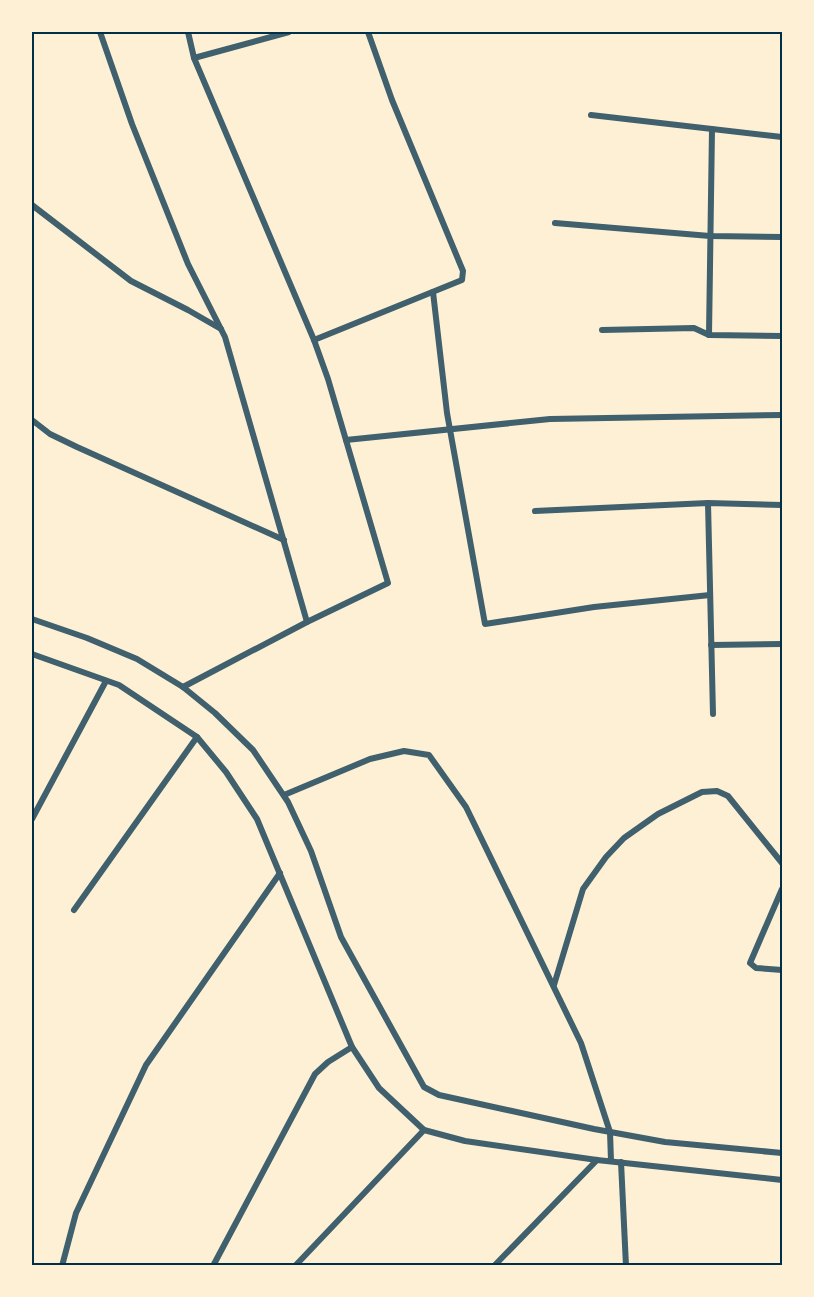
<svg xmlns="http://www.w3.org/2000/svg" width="814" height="1297" font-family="'DejaVu Sans',sans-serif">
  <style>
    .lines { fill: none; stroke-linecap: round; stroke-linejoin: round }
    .minor { stroke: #3f606c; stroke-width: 6 }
    .neatline { fill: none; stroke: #003049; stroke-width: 2 }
  </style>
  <rect width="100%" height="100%" fill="#fdf0d5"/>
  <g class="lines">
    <!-- minor -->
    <g class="minor">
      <polyline points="100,32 132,124 188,264 225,337 307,622"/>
      <polyline points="194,58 289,32"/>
      <polyline points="591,115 782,137"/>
      <polyline points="32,205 131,281 188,310 221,329"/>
      <polyline points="555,223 710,236 782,237"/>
      <polyline points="433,292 447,413 485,624 594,607 710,595"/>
      <polyline points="602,330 694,328 709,335 782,336"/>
      <polyline points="709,335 712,129"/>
      <polyline points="314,340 462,280 463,271 392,100 368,32"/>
      <polyline points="32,420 50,434 77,447 284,540"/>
      <polyline points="346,440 550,419 782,415"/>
      <polyline points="708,503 713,714"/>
      <polyline points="535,511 708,503 782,505"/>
      <polyline points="32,619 87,638 137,659 183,687 215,713 253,750 288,802 311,851 341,937 424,1087 439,1095 594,1129 665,1142 782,1153"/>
      <polyline points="711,645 782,644"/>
      <polyline points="32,654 119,685 197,737 226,772 257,819 352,1047 379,1088 424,1130 465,1141 597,1160 782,1180"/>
      <polyline points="183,687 307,622 388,583 328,379 314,340 194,58 188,32"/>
      <polyline points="284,795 370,759 404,751 429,755 466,807 581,1043 610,1132 611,1161"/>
      <polyline points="32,819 106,681"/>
      <polyline points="782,889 750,963 756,968 782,970"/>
      <polyline points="74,910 197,737"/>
      <polyline points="554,985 583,889 606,857 624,838 658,814 702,792 717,791 728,796 782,863"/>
      <polyline points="621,1162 626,1266"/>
      <polyline points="62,1266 76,1213 146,1065 280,873"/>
      <polyline points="213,1266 315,1074 328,1062 352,1047"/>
      <polyline points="295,1266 424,1130"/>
      <polyline points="494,1266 597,1160"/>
    </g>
  </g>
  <!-- border -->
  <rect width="814" height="1297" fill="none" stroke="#fdf0d5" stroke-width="66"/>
  <rect x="33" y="33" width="748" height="1231" class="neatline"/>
</svg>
